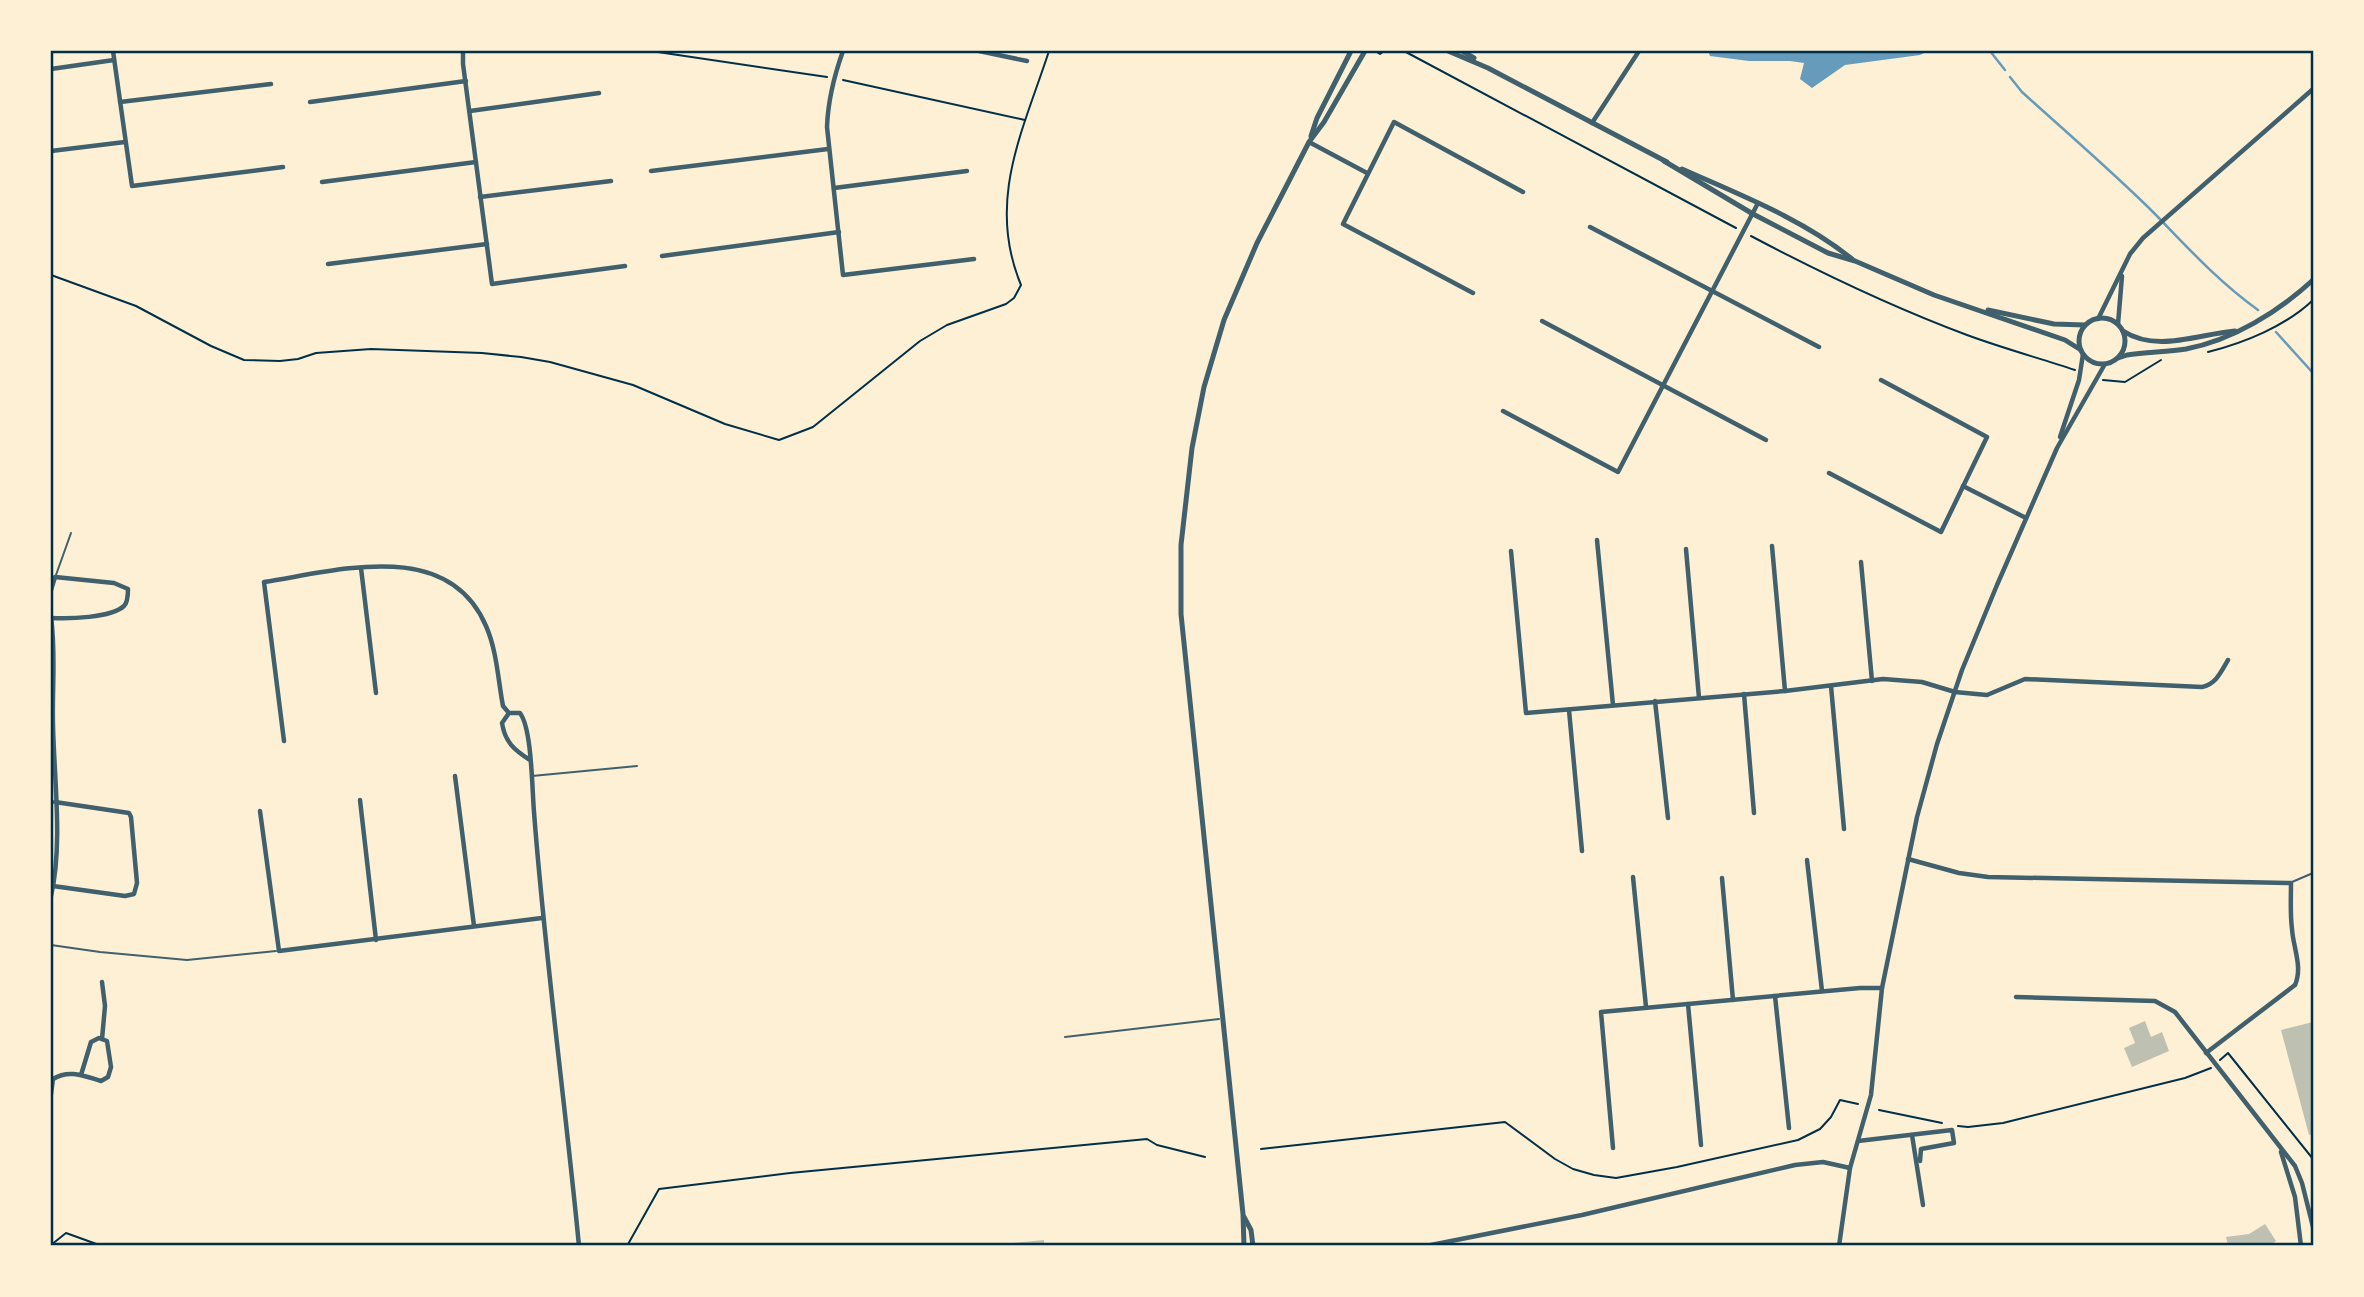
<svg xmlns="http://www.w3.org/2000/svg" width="2364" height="1297" font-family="'Roboto Serif',serif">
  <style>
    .water { fill: #669bbc }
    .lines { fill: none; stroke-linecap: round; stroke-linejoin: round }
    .stream { stroke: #669bbc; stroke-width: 2.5 }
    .building { fill: #bec0b2 }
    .path { stroke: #003049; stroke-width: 2 }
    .service { stroke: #3f606c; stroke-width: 2 }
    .minor { stroke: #3f606c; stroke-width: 4.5 }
    .tertiary { stroke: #3f606c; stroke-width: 5 }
    .neatline { fill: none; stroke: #003049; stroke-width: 2.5 }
  </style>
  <rect width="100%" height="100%" fill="#fdf0d5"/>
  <!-- water -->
  <polygon class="water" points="1708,51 1928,51 1920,55 1845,65 1812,88 1800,79 1804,63 1790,61 1749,61 1710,56"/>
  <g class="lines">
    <!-- stream -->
    <g class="stream">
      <polyline points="1990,51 2005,70"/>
      <path d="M2010,77L2022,92C2067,133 2113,172 2156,215C2189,249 2219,282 2258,310"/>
      <polyline points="2276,332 2313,373"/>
    </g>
  </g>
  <!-- building -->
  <g class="building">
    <polygon points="2145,1021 2151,1037 2162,1032 2169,1051 2132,1067 2124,1048 2135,1043 2129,1028"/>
    <polygon points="2313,1022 2313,1134 2309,1135 2281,1030"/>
    <polygon points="2265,1224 2276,1241 2269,1246 2228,1246 2226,1237 2249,1234"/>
    <polygon points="1044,1240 1044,1246 1003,1246 1003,1244"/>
  </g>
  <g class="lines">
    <!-- path -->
    <g class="path">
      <polyline points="651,51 827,77"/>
      <polyline points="1375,51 1380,54 1384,51"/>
      <polyline points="1404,51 1736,228"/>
      <polyline points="843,80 1025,120"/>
      <path d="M1751,236C1821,273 1892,307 1967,335C2002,348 2039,358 2075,370"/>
      <path d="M51,275L136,306L211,346L244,360L280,361L298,359L316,353L371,349L482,353L521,357L550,362L633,385L725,424L779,440L813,427L920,341L947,325L1006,304L1014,298L1021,285C986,201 1023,131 1049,51"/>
      <path d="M2208,352C2244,343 2286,326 2313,300"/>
      <polyline points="2103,380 2125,382 2161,360"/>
      <polyline points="2220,1060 2228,1053 2313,1159"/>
      <polyline points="1879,1110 1942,1123"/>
      <polyline points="1958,1126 1968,1127 2003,1123 2185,1078 2211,1068"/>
      <polyline points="1261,1149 1505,1122 1555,1159 1573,1169 1594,1175 1616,1178 1677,1167 1798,1140 1820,1129 1831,1117 1840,1100 1858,1104"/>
      <polyline points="51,1245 66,1233 102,1246"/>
      <polyline points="627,1246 659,1189 790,1173 1147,1139 1157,1145 1205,1157"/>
    </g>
    <!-- service -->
    <g class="service">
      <polyline points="56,575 71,533"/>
      <polyline points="532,776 637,766"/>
      <polyline points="2292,882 2313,873"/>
      <polyline points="51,945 100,952 187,960 276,951"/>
      <polyline points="1065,1037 1219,1019"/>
    </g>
    <!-- minor -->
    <g class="minor">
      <polyline points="113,51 132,186 283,167"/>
      <polyline points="463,51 463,64 492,284 625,266"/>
      <path d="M843,51C834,76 828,100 827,127L843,275L974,259"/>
      <polyline points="979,51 1027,61"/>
      <polyline points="51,69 114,60"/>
      <polyline points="120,102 271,84"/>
      <polyline points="310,102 466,81"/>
      <polyline points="470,111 599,93"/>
      <polyline points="1592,123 1639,51"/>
      <polyline points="1309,142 1367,173"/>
      <polyline points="51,151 125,142"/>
      <polyline points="651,171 828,149"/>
      <polyline points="322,182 476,162"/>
      <polyline points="834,188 967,171"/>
      <polyline points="480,197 611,181"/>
      <polyline points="1590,227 1819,347"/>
      <polyline points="662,256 839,232"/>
      <polyline points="328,264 487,244"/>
      <polyline points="1473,293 1343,224 1394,122 1523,192"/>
      <polyline points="2098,319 2130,254 2143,238 2313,89"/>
      <polyline points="1542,321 1766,440"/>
      <polyline points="2118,324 2122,276"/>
      <polyline points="1503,411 1618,472 1758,203"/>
      <polyline points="2060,437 2079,380 2083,354"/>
      <polyline points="1829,473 1941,532 1987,437 1881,380"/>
      <polyline points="1963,486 2026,518"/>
      <polyline points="1597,540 1613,705"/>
      <polyline points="1772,546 1785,691"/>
      <polyline points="1686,549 1699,698"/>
      <path d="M1511,551L1526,713L1785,691L1883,679L1922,682L1955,692L1987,695L2025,679L2202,687C2216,684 2221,672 2228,660"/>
      <polyline points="1861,562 1872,681"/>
      <polyline points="361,568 376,693"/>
      <path d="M51,590L55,577L114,583L128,589C128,594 128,602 124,606C111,618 68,619 51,618"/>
      <path d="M51,617C56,653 52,688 53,725C54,778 63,845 51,896"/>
      <polyline points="1831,686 1844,829"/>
      <polyline points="1744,694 1754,813"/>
      <polyline points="1655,701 1668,818"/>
      <polyline points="1569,710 1582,851"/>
      <path d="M284,741L264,582C337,571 448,537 486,626C497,651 498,680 503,706L509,713"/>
      <path d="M530,760C514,750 505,742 502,723L509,713H520C532,729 532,789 534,812C545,957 565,1101 579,1246"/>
      <polyline points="455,776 474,926"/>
      <polyline points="360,800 376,940"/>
      <polyline points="260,811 279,951 542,918"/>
      <path d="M1908,859L1959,873L1988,877L2291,883C2291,898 2290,914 2292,929C2293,947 2303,967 2295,985L2206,1053"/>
      <polyline points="1807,860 1822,991"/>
      <polyline points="1633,877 1646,1007"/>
      <polyline points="1722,878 1733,1000"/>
      <polyline points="53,886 125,896 134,894 137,883 131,817 129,813 55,802"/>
      <polyline points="102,982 105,1006 102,1039"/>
      <polyline points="1775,996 1789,1128"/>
      <polyline points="2016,997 2155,1001 2175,1012 2295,1166 2302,1183 2313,1227"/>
      <polyline points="1688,1004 1701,1145"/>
      <path d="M51,1094L53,1079C69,1069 84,1076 101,1081L108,1077L111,1067L107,1041L99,1038L91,1042L81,1075"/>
      <polyline points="1912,1135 1923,1205"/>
      <polyline points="1858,1141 1952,1130 1954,1143 1921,1149 1920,1161"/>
      <polyline points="1613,1148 1601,1012 1860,988 1882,988"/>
      <polyline points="2281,1152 2295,1197 2301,1246"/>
      <polyline points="1426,1246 1582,1215 1795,1165 1823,1162 1850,1168"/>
      <polyline points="1839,1246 1850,1168 1871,1095 1882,988 1917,817 1937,744 1962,670 1997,585 2057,448 2105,364"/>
    </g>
    <!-- tertiary -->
    <g class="tertiary">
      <polyline points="1448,51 1488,68 1667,162"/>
      <polyline points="1462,51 1474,58"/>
      <polyline points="1311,136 1317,118 1351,51"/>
      <polyline points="1664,161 1753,214 1828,253 1855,261 1934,295 2065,340 2081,350"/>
      <path d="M1682,169C1740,195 1803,219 1852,259"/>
      <polyline points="1988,310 2054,324 2085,325"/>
      <circle cx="2102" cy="341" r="23"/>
      <path d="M2123,331C2157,353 2198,334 2235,331"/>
      <path d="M2118,358L2127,355C2146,352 2167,352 2186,349C2233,340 2278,312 2313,280"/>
      <polyline points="1244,1217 1251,1230 1253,1246"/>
      <polyline points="1244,1246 1243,1214 1181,614 1181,545 1192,448 1204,387 1224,320 1257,243 1290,179 1309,142 1324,122 1365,51"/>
    </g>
  </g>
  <!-- border -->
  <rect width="2364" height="1297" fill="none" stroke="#fdf0d5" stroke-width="105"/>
  <rect x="52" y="52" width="2260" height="1192" class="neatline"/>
</svg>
